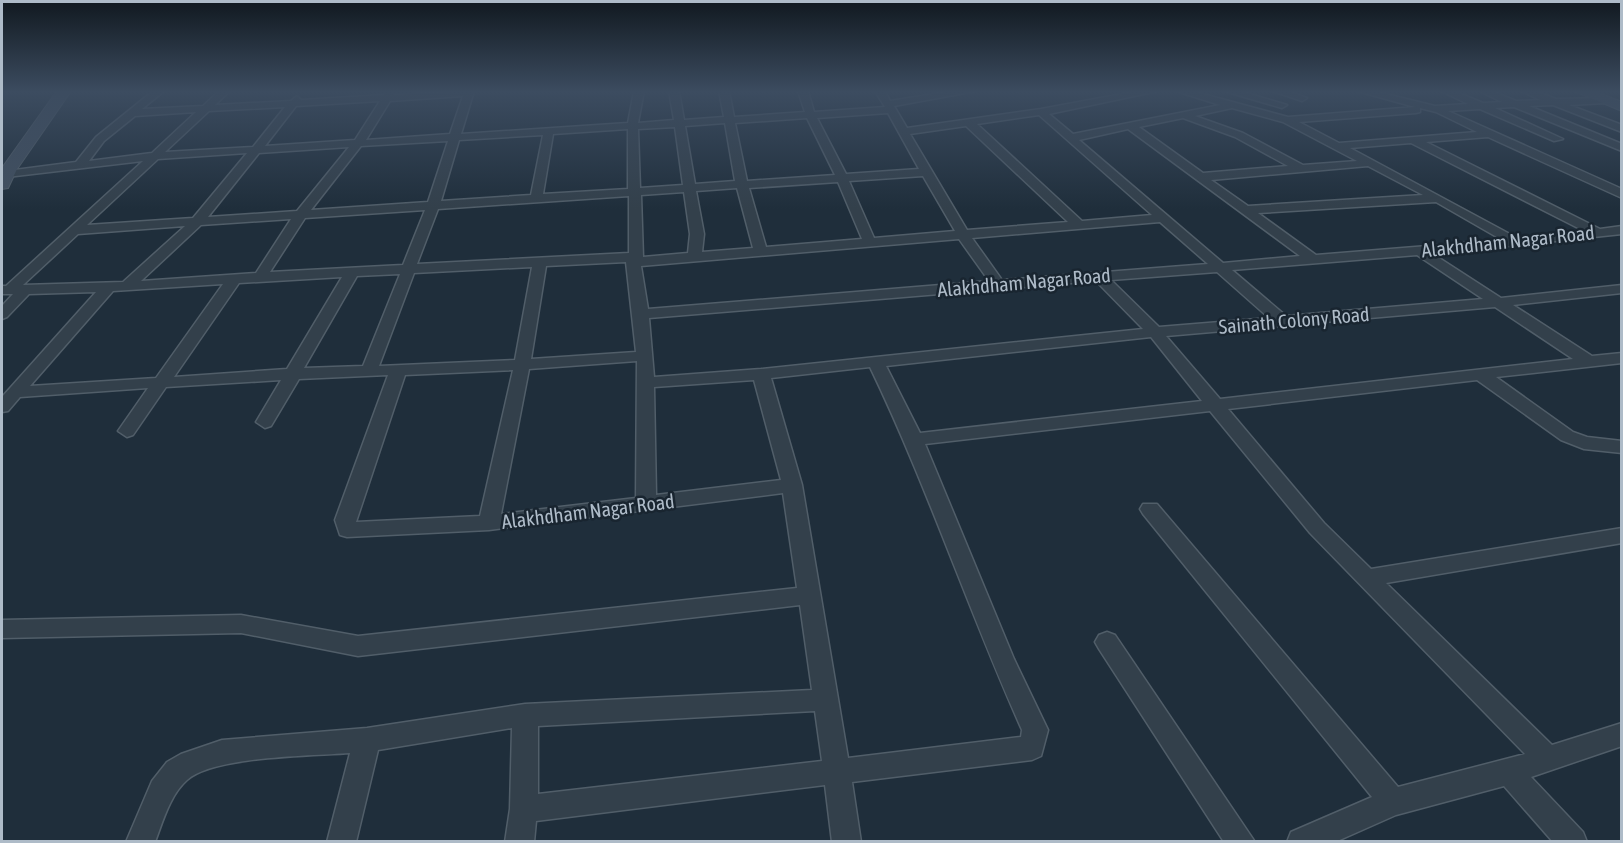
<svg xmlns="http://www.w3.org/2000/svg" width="1623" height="843" font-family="'Asap Condensed',sans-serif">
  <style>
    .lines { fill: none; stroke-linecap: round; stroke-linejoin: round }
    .street-casing { stroke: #515e69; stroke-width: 3 }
    .secondary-casing { stroke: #515e69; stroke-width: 2 }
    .street { fill: #33404b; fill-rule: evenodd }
    .secondary { fill: #414f5f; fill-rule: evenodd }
    .labels { text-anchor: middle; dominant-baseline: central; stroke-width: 5; stroke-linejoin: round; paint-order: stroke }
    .street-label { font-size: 20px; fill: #aebbc8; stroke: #192530 }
  </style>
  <rect width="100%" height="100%" fill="#1f2e3b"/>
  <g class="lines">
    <defs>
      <g id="street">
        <path d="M153,91H164L142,109L203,106L219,91H230L215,105L291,101L297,96L301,100L384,95L386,91H396L393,95L474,91L461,134L628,123L634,91H644L638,123L674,120L669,91H679L684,120L724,117L719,91H729L734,117L805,112L798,91H808L814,112L885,107L875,91H885L890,101L952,91H976L894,106L907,128L1041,109L1138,91H1158L1049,114L1073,134L1220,105L1176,91H1192L1288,117L1415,107L1357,91H1374L1435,106L1468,104L1441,91H1454L1483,103L1502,102L1479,91H1492L1516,101L1540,100L1521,91H1535L1556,99L1609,98V102L1606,103L1569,105L1622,125V132L1553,105L1529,106L1622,144V151L1514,107L1495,108L1563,139L1554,141L1480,109L1448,111L1622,189V198L1488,137L1426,142L1600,229L1622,226V234L1433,254L1501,298L1622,285V293L1513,305L1592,356L1622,353V363L1496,377L1573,432L1587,437L1622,441V453L1584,449L1561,440L1477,380L1228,409L1324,523L1371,569L1622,528V543L1386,583L1552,745L1622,723V746L1531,777L1583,832L1587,842H1553L1504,786L1396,815L1335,842H1287L1291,832L1372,797L1143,514L1140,509L1143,504H1157L1398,787L1525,754L1310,533L1210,411L925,444L1014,659L1048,730L1041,756L1032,760L852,782L861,842H832L825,785L536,821L534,842H505L510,809L512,728L378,750L356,842H327L350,753C313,756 213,756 187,780C170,795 163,821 155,842H126L152,781L167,762L181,754L222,740L367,728L525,704L812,690L800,605L358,656L241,633L2,638V620L241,615L358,636L797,588L783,493L489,530L347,537L340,535L335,520L388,375L299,379L271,426L265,428L256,422L281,380L166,387L133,435L127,437L118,431L148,388L20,397L8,411L2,412V397L96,292L29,294L7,317L2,319V306L13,294H2V286H6L143,161L7,177L2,174L7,171L76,162L96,137ZM463,96L450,134L366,140L390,101ZM380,101L355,140L265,146L296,106ZM285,107L253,147L165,152L209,111ZM1232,108L1283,122L1357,161L1303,165L1243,133L1195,116ZM1420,108L1436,112L1477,132L1339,143L1299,122L1416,113L1420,112ZM196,112L152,153L89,161L104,141L135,116ZM888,113L919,169L846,174L817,118ZM1039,115L1152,215L1082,221L977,124ZM807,118L835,175L747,181L735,123ZM1183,118L1235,137L1288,166L1203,173L1139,127ZM725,123L735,181L695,184L685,126ZM966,126L1068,222L967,230L910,134ZM675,127L683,185L640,188L638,129ZM628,129V189L543,194L553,134ZM1128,129L1300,256L1223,263L1079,140ZM543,135L531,195L441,201L459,140ZM448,141L428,202L311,210L361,146ZM1411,143L1584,231L1519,239L1350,148ZM349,147L297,211L208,217L259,153ZM247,153L193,218L87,225L158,159ZM1368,166L1423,195L1248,206L1211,180ZM923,176L955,231L874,238L849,181ZM838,182L862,239L766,247L749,188ZM737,188L753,248L702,252L704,234L696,191ZM684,192L690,234L688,253L643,257L641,195ZM629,196V253L417,264L438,209ZM1436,202L1502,240L1316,255L1258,213ZM425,210L403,265L270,272L305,218ZM291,219L256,273L141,281L201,225ZM1160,222L1208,264L1002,280L972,238ZM185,226L123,282L23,285L78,234ZM959,239L989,281L648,309L641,266ZM1417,255L1483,299L1286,316L1232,270ZM626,262L636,352L531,359L546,266ZM532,267L515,360L379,366L414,273ZM1217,272L1269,318L1159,327L1111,280ZM400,274L363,366L304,368L357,276ZM342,277L287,369L174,377L239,283ZM1096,281L1143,329L761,369L654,377L649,318ZM223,284L156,378L30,386L113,291ZM1495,307L1573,359L1220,399L1166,336ZM1151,337L1202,401L920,433L886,366ZM637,361L636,498L501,514L529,369ZM870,367C927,485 968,610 1022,730L1021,737L848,758L802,485L771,378ZM513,370L480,516L356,522L405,375ZM754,380L781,480L656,495L654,387ZM815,711L822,761L538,794V726Z"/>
        <polygon points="1224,91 1240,91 1287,105 1282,108"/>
        <polygon points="1273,91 1288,91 1307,98 1302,101"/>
        <polygon points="1107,632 1115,635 1255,842 1224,842 1099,649 1095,642 1099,635"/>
      </g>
      <g id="secondary">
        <polygon points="57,91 71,91 17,169 8,188 2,189 2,168"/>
        <polygon points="1574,91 1593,91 1622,102 1622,111"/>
      </g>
    </defs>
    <!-- street casing -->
    <use href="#street" class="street-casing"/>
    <!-- secondary casing -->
    <use href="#secondary" class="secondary-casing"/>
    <!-- street -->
    <use href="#street" class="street"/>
    <!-- secondary -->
    <use href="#secondary" class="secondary"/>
  </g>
  <!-- sky -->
  <linearGradient id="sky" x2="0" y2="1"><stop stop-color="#111920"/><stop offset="0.44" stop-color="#3c4c60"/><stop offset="1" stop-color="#3c4c60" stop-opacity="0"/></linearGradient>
  <rect width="1623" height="209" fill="url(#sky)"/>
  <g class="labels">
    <!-- street labels -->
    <g class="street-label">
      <text transform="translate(1508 241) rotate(-6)">Alakhdham Nagar Road</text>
      <text transform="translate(1024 282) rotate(-5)">Alakhdham Nagar Road</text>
      <text transform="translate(1294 320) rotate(-5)">Sainath Colony Road</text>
      <text transform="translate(588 511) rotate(-7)">Alakhdham Nagar Road</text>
    </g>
  </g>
  <!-- border -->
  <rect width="1623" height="843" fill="none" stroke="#aebbc8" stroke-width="6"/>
</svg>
